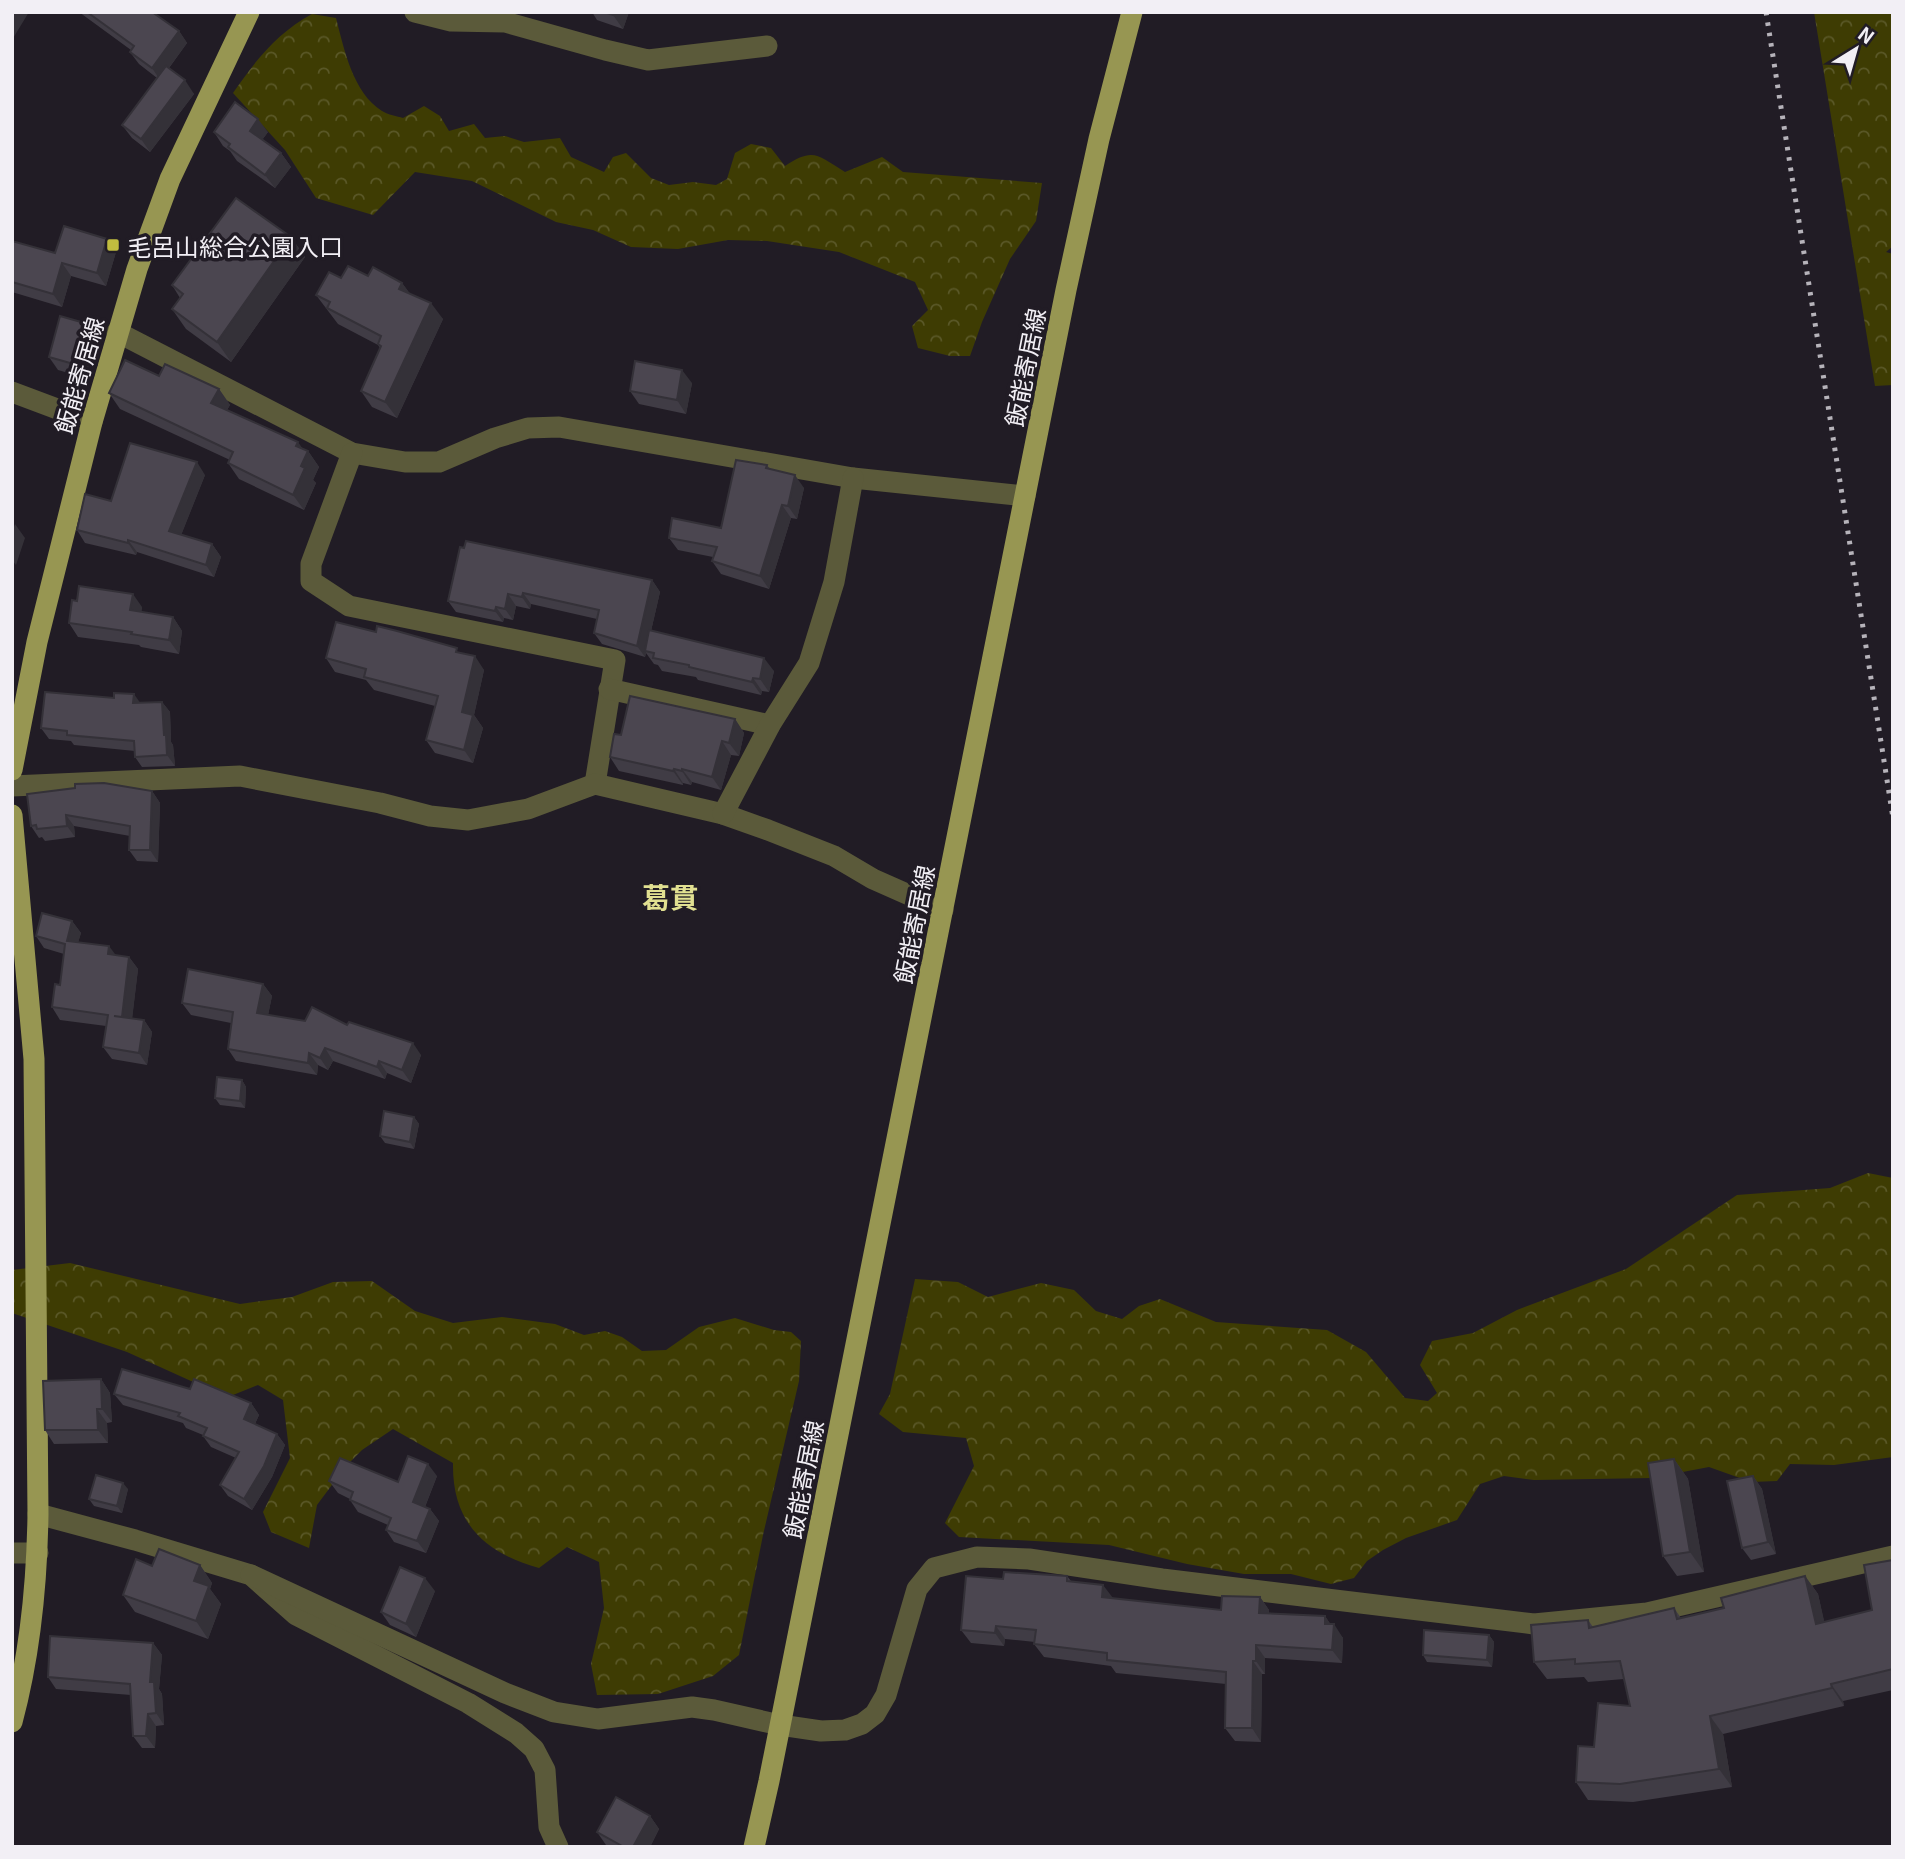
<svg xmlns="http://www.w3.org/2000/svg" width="1905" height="1859" font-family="Georgia,'Noto Sans JP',serif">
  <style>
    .forest { fill: url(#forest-crowns) }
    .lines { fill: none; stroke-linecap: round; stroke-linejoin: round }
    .minor { stroke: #5b5a3a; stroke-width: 21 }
    .major { stroke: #979652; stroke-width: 21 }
    .rail { stroke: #b6b3ba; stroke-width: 5; stroke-dasharray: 3.5 7; stroke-linecap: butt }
    .wall { fill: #403c45 }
    .shaded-wall { fill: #343138 }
    .building { fill: #4b4650; stroke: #343138; stroke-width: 2 }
    .poi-dot { fill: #c1bd3f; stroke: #211c25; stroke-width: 2.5 }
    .labels { text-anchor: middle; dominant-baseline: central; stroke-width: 7; stroke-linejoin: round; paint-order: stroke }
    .poi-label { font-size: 24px; fill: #f2eff5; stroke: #211c25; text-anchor: start }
    .street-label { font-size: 24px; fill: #f2eff5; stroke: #211c25 }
    .quarter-label { font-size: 28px; font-weight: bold; fill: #e1e091; stroke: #211c25 }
  </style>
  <defs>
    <pattern id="forest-crowns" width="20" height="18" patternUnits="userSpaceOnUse" patternTransform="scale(1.75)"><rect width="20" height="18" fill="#3e3c03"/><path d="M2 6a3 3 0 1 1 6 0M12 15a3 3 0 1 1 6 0" fill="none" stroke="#5a5828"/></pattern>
  </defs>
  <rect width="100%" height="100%" fill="#211c25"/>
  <!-- forest -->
  <g class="forest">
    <polygon points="1814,12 1893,12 1893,246 1886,252 1893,254 1893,385 1875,386"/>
    <path d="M312,14L336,18C344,49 353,93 382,111C388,115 397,116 403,118L424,106L440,116L449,131L474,124L485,138L505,136L524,142L560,138L571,157L604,172L613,157L626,153L651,178L669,185L693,182L716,185L727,179L735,153L751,144L771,148L785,166C814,147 817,155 845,172L882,157L903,172L1042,183L1036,221L1010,259L982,322L970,356H950L918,348L912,326L928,310L915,282L839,252L767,241L728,240L678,249L631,247L593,230L556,222L472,181L415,172L373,215L316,198L285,150L233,93C255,61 277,33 312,14Z"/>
    <polygon points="1868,1173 1893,1178 1893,1457 1834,1465 1790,1464 1777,1481 1751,1482 1709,1467 1651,1478 1534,1480 1504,1476 1480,1484 1457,1520 1406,1538 1383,1550 1367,1561 1354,1578 1331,1584 1291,1574 1244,1574 1187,1564 1109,1545 959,1537 945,1523 974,1466 966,1438 903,1432 879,1414 890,1394 915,1279 958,1282 988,1297 1041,1283 1074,1290 1096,1311 1122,1319 1139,1306 1160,1299 1216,1322 1327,1330 1366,1352 1405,1398 1428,1401 1437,1393 1420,1365 1432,1341 1473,1333 1517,1310 1626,1269 1737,1195 1830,1188"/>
    <path d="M70,1263L240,1304L292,1297L333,1282L372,1281L415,1311L453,1323L502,1317L555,1324L584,1335L605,1331L622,1337L642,1351L666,1350L699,1327L735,1318L774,1330L791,1332L801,1341L799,1381L763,1535L739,1655L713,1676L658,1694L597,1695L591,1664L604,1608L599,1562L567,1547L539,1568C484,1553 452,1522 453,1463L393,1429L362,1450L346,1466L317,1505L309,1548L271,1532L263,1512L290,1458L283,1400L258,1385L233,1395L191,1381L127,1352L12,1313V1270Z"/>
  </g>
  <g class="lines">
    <!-- minor -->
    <g class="minor">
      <polyline points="415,12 451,21 505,22 605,50 648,60 767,46"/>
      <polyline points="117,332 352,453 405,462 439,462 495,438 528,428 559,427 853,478 1025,496"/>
      <polyline points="12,392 92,422"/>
      <polyline points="352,453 311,564 311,581 349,606 615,660 595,784"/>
      <polyline points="609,689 770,725"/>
      <polyline points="12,786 240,776 380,803 430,816 468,820 528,809 595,784 723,814 768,830 834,856 873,879 943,910"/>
      <polyline points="723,814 770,725 809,663 834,582 853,478"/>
      <polyline points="38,1514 135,1540 251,1575 296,1615 468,1703 516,1733 534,1749 545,1770 549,1827 558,1847"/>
      <polyline points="12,1553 38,1553"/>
      <polyline points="251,1575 505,1693 554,1712 598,1719 692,1707 714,1710 780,1725 821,1731 845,1730 862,1724 875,1714 886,1695 917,1589 934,1568 977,1557 1029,1559 1162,1579 1534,1624 1647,1613 1893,1556"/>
    </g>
    <!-- major -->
    <g class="major">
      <polyline points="12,770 37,642 92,422 137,269 170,179 249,12"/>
      <path d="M12,815L34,1059L38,1514C37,1583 30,1655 12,1722"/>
      <polyline points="754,1847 769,1781 1066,290 1099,139 1132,12"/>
    </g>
    <!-- rail -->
    <polyline class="rail" points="1766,12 1893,818"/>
  </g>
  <!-- wall -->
  <g class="wall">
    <polygon points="79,12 152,12 179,31 187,43 169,68 194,94 150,152 132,138 122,125 157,78 139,64 130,52 131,50"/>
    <polygon points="592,12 629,12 623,29 597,20"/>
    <polygon points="214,132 268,132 262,140 281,153 291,167 275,188 237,161 230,151 223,146"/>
    <polygon points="291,237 305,257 231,362 186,329 172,309 180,298 172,285"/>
    <polygon points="107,239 116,252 106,286 71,276 62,307 12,292 12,241 55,253"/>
    <polygon points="368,276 402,283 410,294 443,319 397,418 372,407 361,391 380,348 378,345 338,324 316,295 341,278"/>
    <polygon points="88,324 98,337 86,378 58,370 49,357"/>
    <polygon points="159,376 219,389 230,405 227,410 308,451 319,467 313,480 316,483 304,510 239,479 228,463 230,460 120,409 109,393"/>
    <polygon points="692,383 686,414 639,404 630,391"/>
    <polygon points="767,465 770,469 804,488 797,519 791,518 769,589 721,574 712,561 713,557 678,550 669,538 721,528"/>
    <polygon points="205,475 181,535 212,544 221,557 214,577 137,552 136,555 85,543 77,530 111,501"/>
    <polygon points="652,580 660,592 651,631 774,671 769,692 762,691 761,695 698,680 696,677 662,671 658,665 654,664 646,653 645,657 602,644 594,633 597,619 531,604 530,609 516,606 513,620 504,618 503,622 456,612 448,601"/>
    <polygon points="142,607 141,612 173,617 182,631 179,654 141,647 139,645 78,637 69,623"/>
    <polygon points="376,632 461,653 484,670 474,715 483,728 473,763 435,753 426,740 435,706 374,690 366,680 335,672 326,658"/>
    <polygon points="162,702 170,712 171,742 173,745 175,766 142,767 135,757 135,751 74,745 71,741 49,739 41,728 140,703"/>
    <polygon points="735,719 744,733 739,756 731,755 721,790 692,782 691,785 683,783 683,785 619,771 610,757 621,735"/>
    <polygon points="152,791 160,803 158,862 137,861 129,850 130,836 74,826 75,837 45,841 42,837 39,838 31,826 27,794"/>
    <polygon points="72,921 81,933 78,942 116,955 129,957 138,969 132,1018 144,1020 152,1032 147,1065 112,1059 103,1047 106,1026 60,1020 52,1007 60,985 64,954 44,948 36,936"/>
    <polygon points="263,984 272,996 268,1015 305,1021 347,1025 421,1055 411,1083 387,1073 385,1079 333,1061 328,1070 318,1065 317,1075 236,1061 228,1049 231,1023 191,1015 182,1003"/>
    <polygon points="242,1080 246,1087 245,1108 220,1105 215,1098"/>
    <polygon points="414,1117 419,1124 414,1149 385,1143 380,1136"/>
    <polygon points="101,1379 110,1393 112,1422 107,1423 108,1443 54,1444 45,1430"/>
    <polygon points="190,1389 251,1403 259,1415 255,1424 277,1434 285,1445 272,1477 252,1510 228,1496 220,1485 236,1458 211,1447 203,1436 203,1435 186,1428 183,1423 123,1405 114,1394"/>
    <polygon points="1674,1459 1688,1479 1704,1572 1677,1576 1663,1556"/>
    <polygon points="437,1476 425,1507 430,1509 439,1521 426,1553 394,1542 386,1530 388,1525 358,1512 350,1500 350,1499 338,1493 329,1481 398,1482"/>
    <polygon points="1753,1476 1762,1489 1776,1554 1751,1560 1742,1548"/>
    <polygon points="128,1489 122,1513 94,1506 89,1499"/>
    <polygon points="1893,1560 1893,1690 1843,1701 1844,1706 1723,1734 1732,1787 1633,1802 1588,1800 1576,1782 1594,1747 1630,1706 1624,1679 1588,1682 1584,1677 1547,1679 1534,1662 1588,1620 1593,1627 1674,1608 1681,1618 1724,1608 1805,1576 1818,1594 1824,1622 1872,1610"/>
    <polygon points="200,1565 212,1583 210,1589 221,1604 208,1639 135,1612 123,1595 152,1566"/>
    <polygon points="1067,1576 1071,1581 1113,1598 1221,1610 1260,1597 1269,1610 1269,1613 1325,1616 1330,1624 1343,1638 1342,1663 1265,1658 1265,1674 1262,1674 1261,1742 1235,1741 1225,1728 1226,1684 1116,1673 1111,1666 1044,1657 1034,1644 1035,1642 1005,1639 1004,1646 971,1643 961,1630 1003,1579"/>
    <polygon points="435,1591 416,1637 390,1625 381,1612"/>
    <polygon points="1489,1635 1494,1642 1492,1667 1427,1662 1423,1655"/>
    <polygon points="153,1643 162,1655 159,1689 162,1694 164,1725 156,1726 155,1748 142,1748 133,1736 131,1695 56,1689 48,1677"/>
    <polygon points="650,1816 659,1829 650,1847 610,1847 606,1845 597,1832"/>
  </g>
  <!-- shaded-wall -->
  <g class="shaded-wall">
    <polygon points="12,12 29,12 12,40"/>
    <polygon points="614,12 629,12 623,29 613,15"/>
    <polygon points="179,31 187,43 160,80 152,68"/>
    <polygon points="185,80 194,94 150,152 141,139"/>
    <polygon points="258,119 268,132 259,144 250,131"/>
    <polygon points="281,153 291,167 275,188 265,175"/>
    <polygon points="291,237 305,257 231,362 217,342"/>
    <polygon points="107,239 116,252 106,286 97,273"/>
    <polygon points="62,263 71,276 62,307 53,294"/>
    <polygon points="402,283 414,299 399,289"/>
    <polygon points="431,303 443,319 397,418 385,402"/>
    <polygon points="88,324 98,337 86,378 77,365"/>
    <polygon points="682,370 692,383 686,414 677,400"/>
    <polygon points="219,389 230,405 222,418 211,403"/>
    <polygon points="298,442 307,455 308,451 319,467 313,480 316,483 304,510 293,495 301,466 296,446"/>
    <polygon points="197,462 205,475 178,543 169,531"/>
    <polygon points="795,475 804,488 797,519 788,506"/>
    <polygon points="782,505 791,518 769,589 760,576"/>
    <polygon points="15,524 25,538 16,565 12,560 12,533"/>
    <polygon points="128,540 137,552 136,555 128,543"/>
    <polygon points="212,544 221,557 214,577 206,565"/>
    <polygon points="652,580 660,592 645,657 637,646"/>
    <polygon points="523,593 531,604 530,609 522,597"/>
    <polygon points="133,594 142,607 140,623 130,610"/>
    <polygon points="508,594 516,606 513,620 505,609"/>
    <polygon points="496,607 504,618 503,622 495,611"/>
    <polygon points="173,617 182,631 179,654 169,640"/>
    <polygon points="475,656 484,670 474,715 483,728 473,763 464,750 462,712"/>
    <polygon points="764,658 774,671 769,692 760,679"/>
    <polygon points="753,678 762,691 761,695 752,682"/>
    <polygon points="134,694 141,704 133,703"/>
    <polygon points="162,702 170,712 171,742 173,745 175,766 167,755 164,735"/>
    <polygon points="735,719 744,733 739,756 729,743"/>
    <polygon points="722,741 731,755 721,790 712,777"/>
    <polygon points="674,769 683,783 683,785 673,771"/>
    <polygon points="682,769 692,782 691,785 682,771"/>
    <polygon points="152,791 160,803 158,862 150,850"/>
    <polygon points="66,815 74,826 75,837 67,826"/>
    <polygon points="72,921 81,933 75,953 67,941"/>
    <polygon points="109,946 118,958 108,954"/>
    <polygon points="129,957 138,969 131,1029 122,1017"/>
    <polygon points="263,984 272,996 266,1025 257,1013"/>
    <polygon points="144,1020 152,1032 147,1065 139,1053"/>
    <polygon points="413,1043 421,1055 411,1083 402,1070"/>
    <polygon points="325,1048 333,1061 328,1070 320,1058"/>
    <polygon points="309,1053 318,1065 317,1075 308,1063"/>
    <polygon points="379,1061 387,1073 385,1079 377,1067"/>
    <polygon points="242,1080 246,1087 245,1108 240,1101"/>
    <polygon points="414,1117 419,1124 414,1149 410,1142"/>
    <polygon points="101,1379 110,1393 112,1422 102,1409"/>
    <polygon points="251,1403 259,1415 252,1430 244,1419"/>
    <polygon points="97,1409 107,1423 108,1443 98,1430"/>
    <polygon points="277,1434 285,1445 272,1477 252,1510 244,1499"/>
    <polygon points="1674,1459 1688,1479 1704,1572 1690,1552"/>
    <polygon points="428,1464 437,1476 422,1514 413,1502"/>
    <polygon points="1753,1476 1762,1489 1776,1554 1768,1542"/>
    <polygon points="123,1483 128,1489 122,1513 117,1506"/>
    <polygon points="430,1509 439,1521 426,1553 417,1541"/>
    <polygon points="200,1565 212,1583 210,1589 221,1604 208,1639 196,1621 194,1581"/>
    <polygon points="1805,1576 1818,1594 1829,1642 1816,1624"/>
    <polygon points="425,1578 435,1591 416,1637 406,1624"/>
    <polygon points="1103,1585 1113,1598 1102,1597"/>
    <polygon points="1260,1597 1269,1610 1268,1626 1259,1613"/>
    <polygon points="1325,1616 1334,1629 1334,1624 1343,1638 1342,1663 1332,1650 1325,1624"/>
    <polygon points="996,1626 1005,1639 1004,1646 995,1633"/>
    <polygon points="1489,1635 1494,1642 1492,1667 1487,1660"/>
    <polygon points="153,1643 162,1655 159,1689 162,1694 164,1725 156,1713 150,1682"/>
    <polygon points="1256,1645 1265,1658 1265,1674 1256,1661"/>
    <polygon points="1253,1661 1262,1674 1261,1742 1252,1728"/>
    <polygon points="1831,1684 1843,1701 1844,1706 1832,1688"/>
    <polygon points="148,1714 156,1726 155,1748 146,1736"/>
    <polygon points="1710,1716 1723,1734 1732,1787 1719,1769"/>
    <polygon points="650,1816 659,1829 650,1847 633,1847"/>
  </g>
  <!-- building -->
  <g class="building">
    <polygon points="87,12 152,12 179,31 152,68 130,52 134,46"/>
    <polygon points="604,12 614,12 613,15"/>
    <polygon points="166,66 185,80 141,139 122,125"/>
    <polygon points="235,102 258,119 250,131 281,153 265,175 228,147 230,144 214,132"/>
    <polygon points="236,198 291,237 217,342 172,309 183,294 172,285"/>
    <polygon points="64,226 107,239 97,273 62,263 53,294 12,282 12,241 55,253"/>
    <polygon points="348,266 368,276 373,267 402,283 399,289 431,303 385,402 361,391 381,346 378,344 381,336 327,308 330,302 316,295 329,272 341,278"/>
    <polygon points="60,316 88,324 77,365 49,357"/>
    <polygon points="125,360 159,376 165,364 219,389 211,403 298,442 296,446 308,451 301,466 305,468 293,495 228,463 233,452 109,393"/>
    <polygon points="635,361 682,370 677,400 630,391"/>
    <polygon points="130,443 197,462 169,531 212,544 206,565 128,540 128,543 77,530 85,494 111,501"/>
    <polygon points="736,460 767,465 766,468 795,475 788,506 782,505 760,576 712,561 717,547 669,538 672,518 721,528"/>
    <polygon points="466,541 652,580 637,646 594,633 599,610 523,593 522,597 508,594 505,609 496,607 495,611 448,601 460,547 464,548"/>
    <polygon points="79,586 133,594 130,610 173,617 169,640 131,634 132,632 69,623 72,600 77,601"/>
    <polygon points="336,622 376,632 377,626 397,631 457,648 456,652 475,656 462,712 473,715 464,750 426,740 438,696 364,677 366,669 326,658"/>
    <polygon points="649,630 764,658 760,679 753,678 752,682 689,667 689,665 653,658 654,653 645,651"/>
    <polygon points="45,692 114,698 114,693 134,694 133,703 162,702 164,735 166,735 167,755 135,757 134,741 67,735 67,731 41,728"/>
    <polygon points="630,696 735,719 729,743 722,741 712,777 682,769 682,771 674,769 673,771 610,757 614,734 621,735"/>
    <polygon points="104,783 152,791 150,850 129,850 130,826 66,815 67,826 37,829 36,825 31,826 27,794 75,788 75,784"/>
    <polygon points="42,913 72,921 67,941 109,946 108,954 129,957 122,1017 114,1016 144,1020 139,1053 103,1047 108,1015 52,1007 55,984 60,985 65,944 36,936"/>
    <polygon points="188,969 263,984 257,1013 305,1021 312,1007 347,1025 349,1022 413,1043 402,1070 379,1061 377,1067 325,1048 320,1058 309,1053 308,1063 228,1049 233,1012 182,1003"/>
    <polygon points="217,1077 242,1080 240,1101 215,1098"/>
    <polygon points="384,1111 414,1117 410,1142 380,1136"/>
    <polygon points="122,1369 190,1389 194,1379 251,1403 244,1419 277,1434 264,1466 244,1499 220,1485 239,1452 203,1436 207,1428 178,1416 180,1413 114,1394"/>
    <polygon points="101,1379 102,1409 97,1409 98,1430 45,1430 43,1381"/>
    <polygon points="408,1456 428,1464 413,1502 430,1509 417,1541 386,1530 391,1518 350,1500 353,1492 329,1481 340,1458 398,1482"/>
    <polygon points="1674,1459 1690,1552 1663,1556 1648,1463"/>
    <polygon points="96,1475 123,1483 117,1506 89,1499"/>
    <polygon points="1753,1476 1768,1542 1742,1548 1727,1481"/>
    <polygon points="159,1549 200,1565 194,1581 209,1586 196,1621 123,1595 136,1559 152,1566"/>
    <polygon points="1893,1560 1893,1669 1831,1684 1832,1688 1710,1716 1719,1769 1620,1784 1576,1782 1578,1746 1594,1747 1598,1703 1630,1706 1620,1661 1575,1664 1575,1659 1534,1662 1531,1625 1588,1620 1589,1628 1674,1608 1677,1619 1724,1608 1721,1598 1805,1576 1816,1624 1872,1610 1864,1565"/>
    <polygon points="400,1567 425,1578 406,1624 381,1612"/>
    <polygon points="1004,1572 1067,1576 1067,1581 1103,1585 1102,1597 1221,1610 1222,1596 1260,1597 1259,1613 1325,1616 1325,1624 1334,1624 1332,1650 1256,1645 1256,1661 1253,1661 1252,1728 1225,1728 1226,1672 1107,1660 1107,1653 1034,1644 1036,1630 996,1626 995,1633 961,1630 966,1576 1003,1579"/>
    <polygon points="1424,1630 1489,1635 1487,1660 1423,1655"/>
    <polygon points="50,1636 153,1643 150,1682 154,1682 156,1713 148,1714 146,1736 133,1736 130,1684 48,1677"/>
    <polygon points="616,1797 650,1816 633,1847 624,1847 597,1832"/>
  </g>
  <!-- markers -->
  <rect class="poi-dot" x="106" y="238" width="14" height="14" rx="3.5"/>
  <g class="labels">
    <!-- poi labels -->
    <g class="poi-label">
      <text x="127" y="245">毛呂山総合公園入口</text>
    </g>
    <!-- street labels -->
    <g class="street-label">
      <text transform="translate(1024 367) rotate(-79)">飯能寄居線</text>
      <text transform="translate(78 375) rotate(-74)">飯能寄居線</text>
      <text transform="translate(913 924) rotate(-79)">飯能寄居線</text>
      <text transform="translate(802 1479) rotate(-79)">飯能寄居線</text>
    </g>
    <!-- quarter labels -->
    <g class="quarter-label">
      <text x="670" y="896">葛貫</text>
    </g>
  </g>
  <!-- border -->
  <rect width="1905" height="1859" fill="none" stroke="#f2eff5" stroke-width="28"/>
  <!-- north arrow -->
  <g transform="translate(1856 49) rotate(37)" stroke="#211c25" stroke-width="5" paint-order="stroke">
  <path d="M0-5L12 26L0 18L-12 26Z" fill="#f2eff5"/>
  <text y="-10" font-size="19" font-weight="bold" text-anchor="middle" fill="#f2eff5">N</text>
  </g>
</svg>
